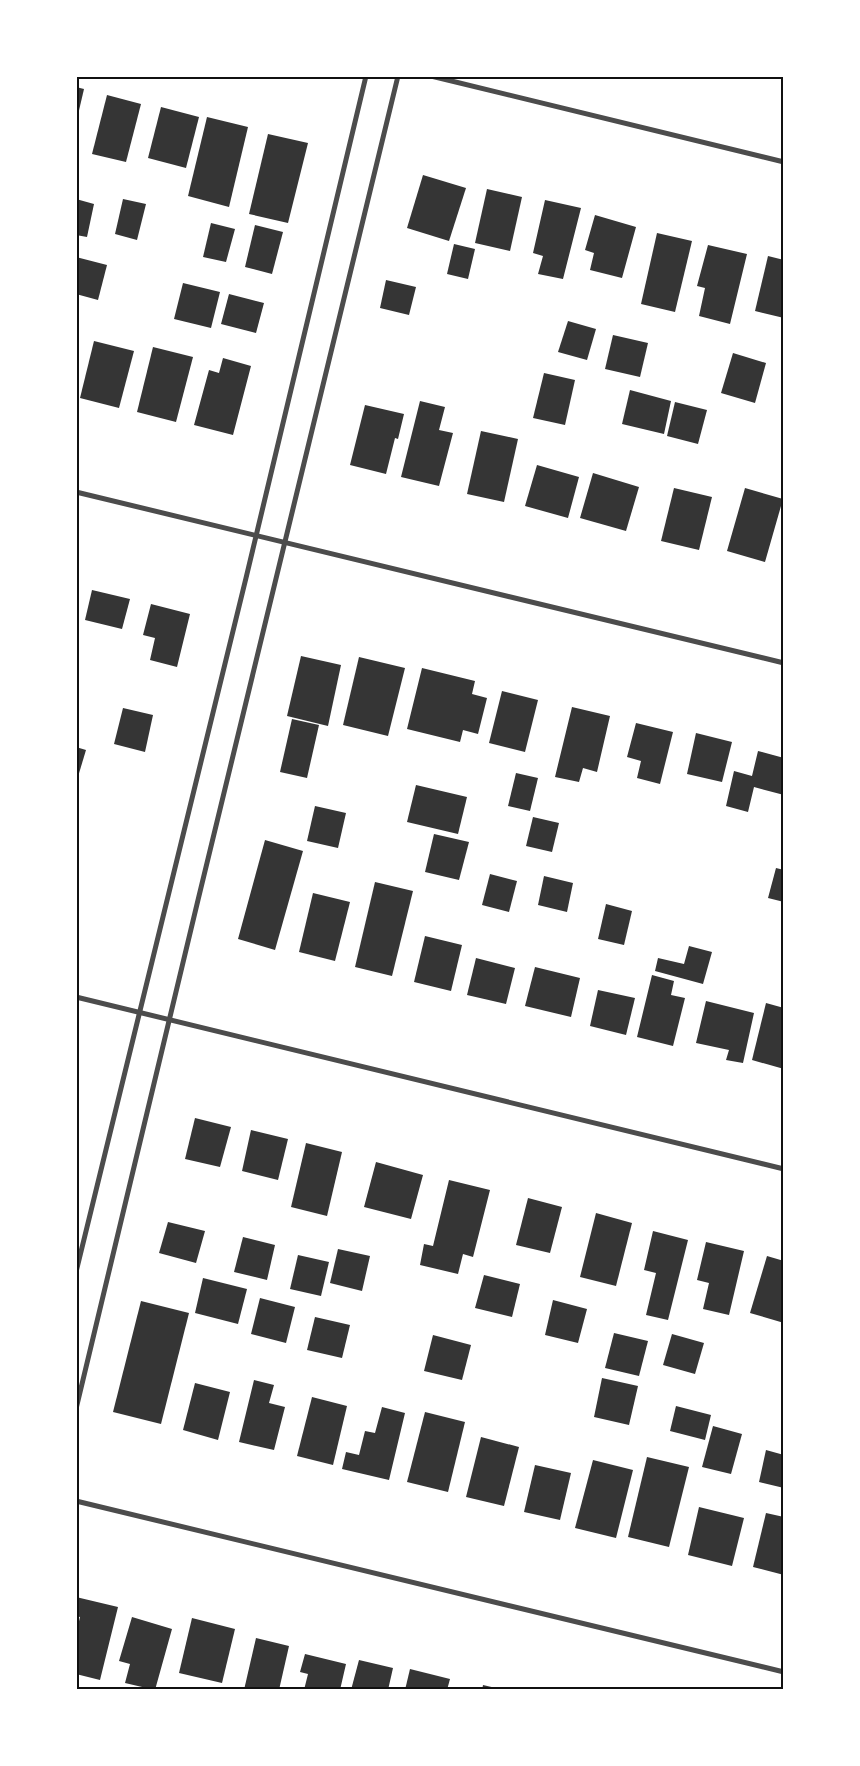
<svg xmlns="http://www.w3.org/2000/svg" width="860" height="1766" font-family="'Fira Sans Condensed',sans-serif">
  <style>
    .building { fill: #353535 }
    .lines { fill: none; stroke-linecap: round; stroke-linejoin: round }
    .minor { stroke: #4c4c4c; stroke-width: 5 }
    .neatline { fill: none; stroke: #111; stroke-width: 2 }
  </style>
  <rect width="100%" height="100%" fill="#fff"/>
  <!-- building -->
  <g class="building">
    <polygon points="76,87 84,89 77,119 76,119"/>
    <polygon points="107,95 141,104 126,162 92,154"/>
    <polygon points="161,107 199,117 186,168 148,158"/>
    <polygon points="207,117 248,127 229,207 188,196"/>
    <polygon points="268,134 308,143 288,223 249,214"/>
    <polygon points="423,175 466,188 449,241 407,228"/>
    <polygon points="487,189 522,197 510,251 475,243"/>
    <polygon points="76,199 94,204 87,237 76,235"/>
    <polygon points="123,199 146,204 137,240 115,234"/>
    <polygon points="545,200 581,208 563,279 538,274 543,256 533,253"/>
    <polygon points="595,215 636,227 622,278 590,270 594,253 585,250"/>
    <polygon points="211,223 235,229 226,262 203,257"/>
    <polygon points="255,225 283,232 272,274 245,267"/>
    <polygon points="657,233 692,241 675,312 641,304"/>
    <polygon points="454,244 475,249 468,279 447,274"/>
    <polygon points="708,245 747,254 730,324 699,316 705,288 697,286"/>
    <polygon points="768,256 784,260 784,318 755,311"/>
    <polygon points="76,257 107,265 98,300 76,294"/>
    <polygon points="386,280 416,287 409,315 380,308"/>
    <polygon points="183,283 220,292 211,328 174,319"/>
    <polygon points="229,294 264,303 256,333 221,324"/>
    <polygon points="568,321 596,329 587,360 558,352"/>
    <polygon points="613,335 648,343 640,377 605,369"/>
    <polygon points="94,341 134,351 119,408 80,398"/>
    <polygon points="153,347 193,357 176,422 137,412"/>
    <polygon points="733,353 766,363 755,403 721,393"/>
    <polygon points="223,358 251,366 233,435 194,425 209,370 219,373"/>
    <polygon points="544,373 575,380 565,425 533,418"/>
    <polygon points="630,390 671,401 664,434 622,424"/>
    <polygon points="420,401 445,407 439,430 453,433 439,486 401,477"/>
    <polygon points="675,402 707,410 698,444 667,436"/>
    <polygon points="365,405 404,414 398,439 395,438 386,474 350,465"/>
    <polygon points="481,431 518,439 504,502 467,494"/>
    <polygon points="537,465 579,477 568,518 525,506"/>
    <polygon points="593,473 639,487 626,531 580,518"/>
    <polygon points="674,488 712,497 699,550 661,541"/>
    <polygon points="745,488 783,499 765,562 727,551"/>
    <polygon points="92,590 130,599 122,629 85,620"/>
    <polygon points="151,604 190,614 177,667 150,660 155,638 143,635"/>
    <polygon points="301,656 341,665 328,726 287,716"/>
    <polygon points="359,657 405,668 388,736 343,725"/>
    <polygon points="422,668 475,681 472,694 487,698 478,734 463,730 460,742 407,729"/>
    <polygon points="502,691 538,700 525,752 489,743"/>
    <polygon points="572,707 610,716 597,772 583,768 579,782 555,777"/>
    <polygon points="123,708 153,715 145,752 114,744"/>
    <polygon points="292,719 319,725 307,778 280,772"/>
    <polygon points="636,723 673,732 660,784 637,778 641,761 627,757"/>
    <polygon points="696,733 732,742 722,782 687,774"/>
    <polygon points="76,747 86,750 77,780 76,780"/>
    <polygon points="758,751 784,758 784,795 754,787 748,812 726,806 734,771 752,776"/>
    <polygon points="516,773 538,778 530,811 508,806"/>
    <polygon points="416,785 467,797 458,834 407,822"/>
    <polygon points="315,806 346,813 338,848 307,841"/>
    <polygon points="533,817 559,823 552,852 526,846"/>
    <polygon points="434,834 469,842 459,880 425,872"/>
    <polygon points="265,840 303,851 275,950 238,939"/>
    <polygon points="776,868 784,870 784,902 768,898"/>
    <polygon points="490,874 517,881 509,912 482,905"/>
    <polygon points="544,876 573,883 567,912 538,905"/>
    <polygon points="375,882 413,891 392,976 355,967"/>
    <polygon points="313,893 350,902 335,961 299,952"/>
    <polygon points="606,904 632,911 624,945 598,939"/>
    <polygon points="425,936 462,945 451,991 414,982"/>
    <polygon points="689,946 712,952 703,984 655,971 658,958 684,964"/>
    <polygon points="476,958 515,968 506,1004 467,995"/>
    <polygon points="535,967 580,978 571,1017 525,1006"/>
    <polygon points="652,975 674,981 671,995 685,998 673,1046 637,1037"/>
    <polygon points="598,990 635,998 626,1035 590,1026"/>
    <polygon points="706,1001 754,1013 743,1063 726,1060 729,1050 696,1043"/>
    <polygon points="766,1003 784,1008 784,1069 752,1060"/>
    <polygon points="195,1118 231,1127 220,1167 185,1159"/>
    <polygon points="251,1130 288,1139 278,1180 242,1171"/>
    <polygon points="306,1143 342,1152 327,1216 291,1207"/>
    <polygon points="376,1162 423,1175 411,1219 364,1207"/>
    <polygon points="449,1180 490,1190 473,1257 463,1254 458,1274 420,1265 424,1244 433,1246"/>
    <polygon points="528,1198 562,1207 550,1253 516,1245"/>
    <polygon points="596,1213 632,1223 616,1286 580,1277"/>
    <polygon points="168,1222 205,1231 196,1263 159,1253"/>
    <polygon points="653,1231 688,1240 668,1320 646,1315 656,1273 644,1270"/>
    <polygon points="243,1237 275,1245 267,1280 234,1272"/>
    <polygon points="706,1242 744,1251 729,1315 703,1309 709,1283 697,1280"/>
    <polygon points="338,1249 370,1256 362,1291 330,1283"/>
    <polygon points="298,1255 329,1262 321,1296 290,1289"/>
    <polygon points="767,1256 784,1261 784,1323 750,1313"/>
    <polygon points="484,1275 520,1284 512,1317 475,1308"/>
    <polygon points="203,1278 247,1289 238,1324 195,1313"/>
    <polygon points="260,1298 295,1307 286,1343 251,1334"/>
    <polygon points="553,1300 587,1309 578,1343 545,1335"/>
    <polygon points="141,1301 189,1313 161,1424 113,1412"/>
    <polygon points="315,1317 350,1325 342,1358 307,1350"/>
    <polygon points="614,1333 648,1341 639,1376 605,1368"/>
    <polygon points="672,1334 704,1343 695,1374 663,1365"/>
    <polygon points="433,1335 471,1345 462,1380 424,1371"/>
    <polygon points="602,1378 638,1386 629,1425 594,1417"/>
    <polygon points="254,1380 274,1385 269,1403 285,1407 274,1450 239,1442"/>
    <polygon points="195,1383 230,1392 218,1440 183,1430"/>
    <polygon points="312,1397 347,1406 333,1465 297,1456"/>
    <polygon points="676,1406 711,1415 705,1440 670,1431"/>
    <polygon points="382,1407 405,1413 389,1480 342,1469 346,1452 359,1455 365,1431 375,1433"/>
    <polygon points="425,1412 465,1422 448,1492 407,1482"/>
    <polygon points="713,1426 742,1434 731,1474 702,1467"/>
    <polygon points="481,1437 519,1447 504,1506 466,1497"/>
    <polygon points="766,1450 784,1455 784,1488 759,1482"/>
    <polygon points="647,1457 689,1467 669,1547 628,1537"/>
    <polygon points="593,1460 633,1470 616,1538 575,1528"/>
    <polygon points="535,1465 571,1473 560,1520 524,1512"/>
    <polygon points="699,1507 744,1518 732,1566 688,1555"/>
    <polygon points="766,1513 784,1517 784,1575 753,1567"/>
    <polygon points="76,1597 118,1607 100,1680 76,1674 76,1634 80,1617 76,1616"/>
    <polygon points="132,1617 172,1629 155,1690 125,1683 130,1664 119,1661"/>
    <polygon points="192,1618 235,1629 222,1683 179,1673"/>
    <polygon points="256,1638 289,1646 279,1690 244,1690"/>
    <polygon points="305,1654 346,1664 340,1690 304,1690 308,1674 300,1672"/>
    <polygon points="359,1660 393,1668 388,1690 351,1690"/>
    <polygon points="410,1669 450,1679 447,1690 405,1690"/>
    <polygon points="483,1685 500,1689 500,1690 482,1690"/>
  </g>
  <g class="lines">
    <!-- minor -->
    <g class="minor">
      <polyline points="431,76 784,162"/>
      <polyline points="76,492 784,663"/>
      <polyline points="76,997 784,1169"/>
      <polyline points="76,1272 246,578 366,76"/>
      <path d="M76,1409C181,964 291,521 398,76"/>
      <polyline points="76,1501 784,1672"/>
    </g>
  </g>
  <!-- border -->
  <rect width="860" height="1766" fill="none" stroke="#ffffff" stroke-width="155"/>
  <rect x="78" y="78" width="704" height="1610" class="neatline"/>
</svg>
